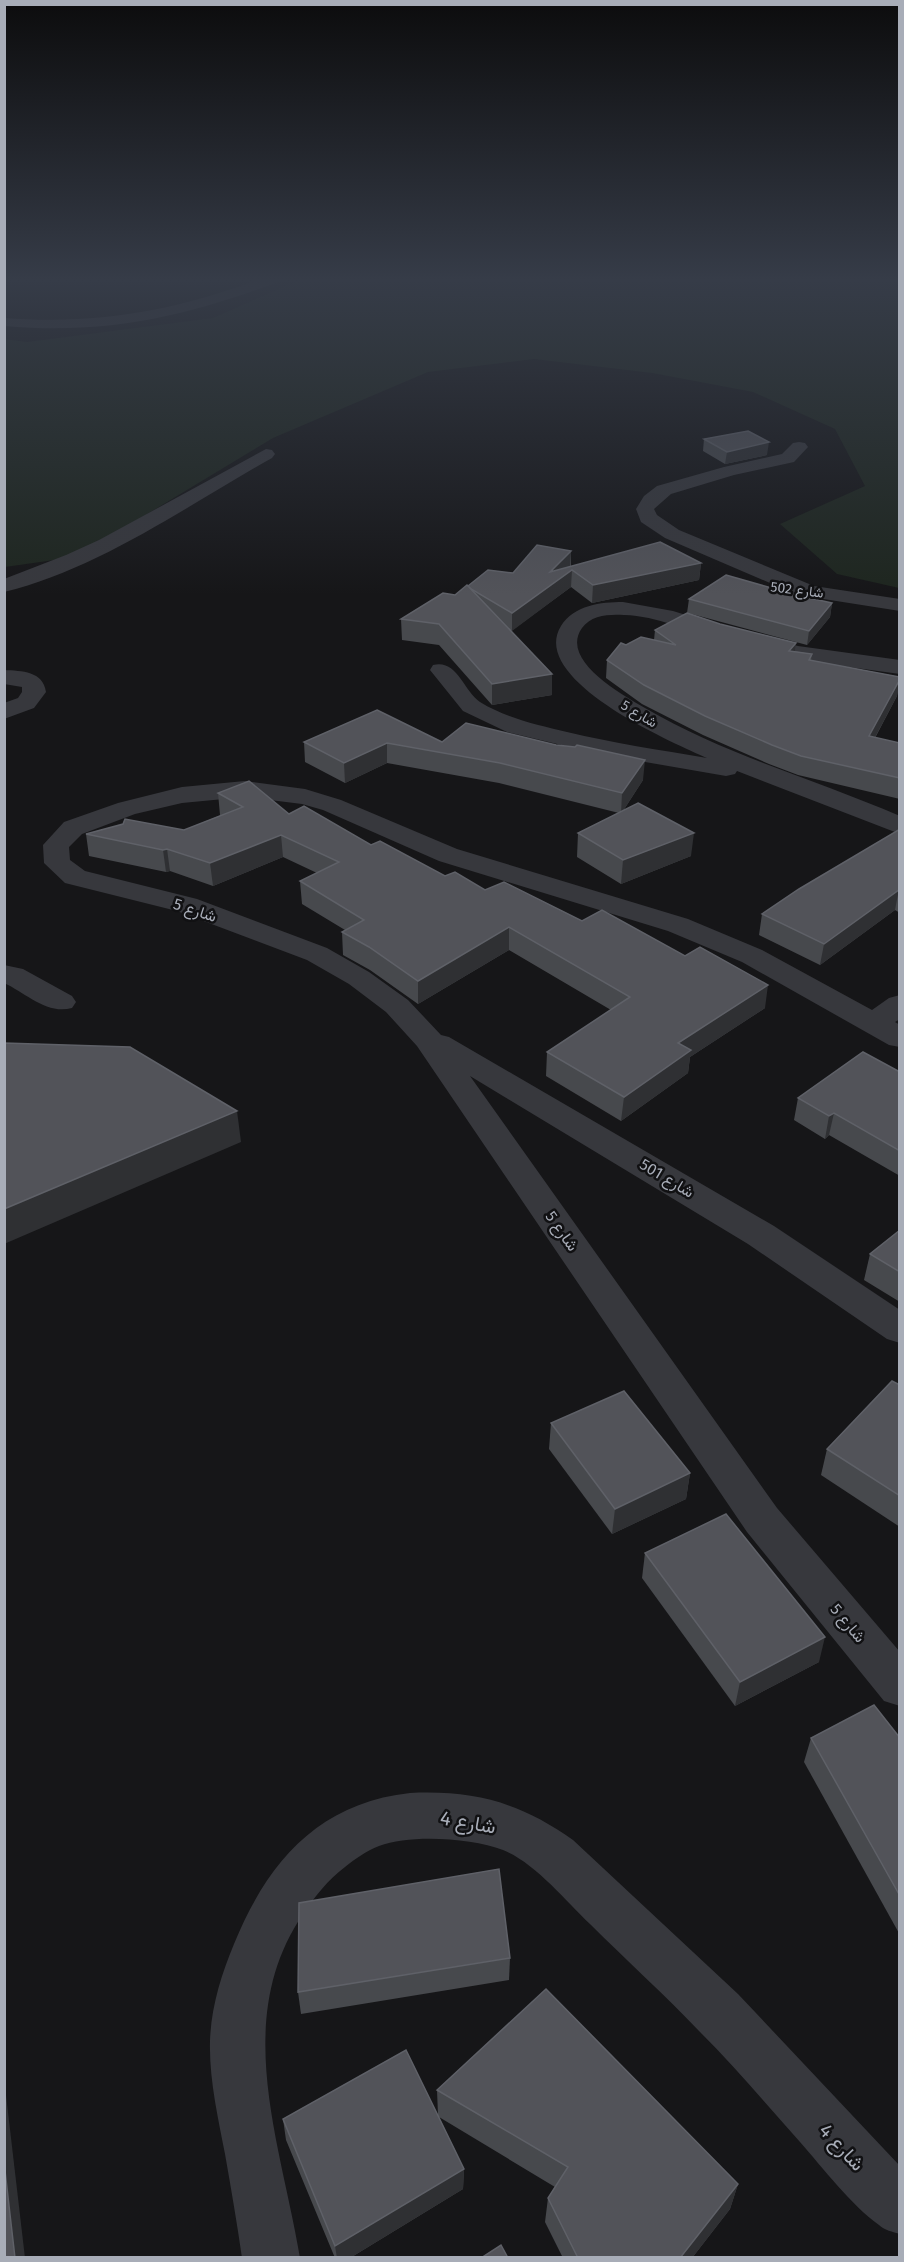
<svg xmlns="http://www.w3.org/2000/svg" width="904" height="2262" font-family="'Fira Sans',Vazirmatn,sans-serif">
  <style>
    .green { fill: #1e261f }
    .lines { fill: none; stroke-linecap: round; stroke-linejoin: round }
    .minor { fill: #37383d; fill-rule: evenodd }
    .wall { fill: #47494d }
    .shaded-wall { fill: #2f3033 }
    .building { fill: #525359; stroke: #5f6168; stroke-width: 1.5 }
    .labels { text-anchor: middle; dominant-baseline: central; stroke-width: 5; stroke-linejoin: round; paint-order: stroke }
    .far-street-label { font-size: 14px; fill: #a8adb8; stroke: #111113 }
    .street-label { font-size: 16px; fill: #a8adb8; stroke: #111113 }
    .near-street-label { font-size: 20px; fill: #a8adb8; stroke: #111113 }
  </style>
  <rect width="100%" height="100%" fill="#161618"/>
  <!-- green -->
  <polygon class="green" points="303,278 899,278 899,588 837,574 780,524 865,486 835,429 753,392 652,373 534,359 428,372 273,438 76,557 5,567 4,339 27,342 213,318"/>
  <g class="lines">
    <!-- minor -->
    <g class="minor">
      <path d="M263,278H283L281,281C185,317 107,335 4,326V318C98,325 175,311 263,278Z"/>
      <polygon points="799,442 805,443 808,447 794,462 734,475 671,494 654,509 657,515 679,530 814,586 900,599 900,611 779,592 776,588 777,586 665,538 641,522 636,509 644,496 657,486 724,467 782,454 793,443"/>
      <path d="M266,449L272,450L275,454L272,458C188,505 99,569 4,592V579L66,555L99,540Z"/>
      <path d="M623,602L673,611L728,628L731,633L728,638L720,640C687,631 658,616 624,615C610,614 591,615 582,628C559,660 623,695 645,708C725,755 815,779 900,816V834L737,771L735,774L726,776L599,754L507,732L463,711L430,670L433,665C457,659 463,690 480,702C506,718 537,725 567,732C613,743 660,750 707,758C670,742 528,679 561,626C574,605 601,602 623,602Z"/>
      <polygon points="767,638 798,646 900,660 900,674 797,660 759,650 756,645 759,640"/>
      <path d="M4,670C22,671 43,671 46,692L34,708L4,719V703L18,698L22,692V687L4,684Z"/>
      <polygon points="245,781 305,789 341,800 457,849 688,919 762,950 872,1010 889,998 900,995 900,1019 895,1022 900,1025 900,1047 889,1045 742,962 668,931 439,861 323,810 302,804 245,797 182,803 135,814 82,834 69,847 70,860 85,871 197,899 327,948 369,972 408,1000 441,1035 449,1037 774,1226 900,1310 900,1343 887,1339 748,1244 470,1076 777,1508 900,1652 900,1706 884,1701 747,1532 417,1046 386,1012 349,984 307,960 177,911 65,883 44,863 43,845 64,822 118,803 182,787"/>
      <path d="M4,965L23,969L72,996L76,1002L72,1008C47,1015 26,993 4,983Z"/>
      <path d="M410,1793C475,1790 521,1803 573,1840L738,1994L900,2166V2234C893,2232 884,2230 879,2225C851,2205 823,2168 800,2142C767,2105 735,2067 700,2032C665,1995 626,1960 590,1924C565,1900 534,1862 503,1850C471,1838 411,1834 379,1846C366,1851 355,1859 345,1867C328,1880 315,1896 303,1914C231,2020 281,2143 300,2258H242C237,2223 231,2188 225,2154C218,2117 209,2079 210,2041C211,2008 221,1975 234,1944C267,1863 318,1803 410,1793Z"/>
    </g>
  </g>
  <!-- wall -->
  <g class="wall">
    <polygon points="704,439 767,455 725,464 703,451"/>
    <polygon points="571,551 571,567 701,563 699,580 592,603 571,587 511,631 552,674 552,695 492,705 439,645 402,640 401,619 455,595"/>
    <polygon points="689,599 832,603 830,617 807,645 688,613 795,651 812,654 811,660 900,677 897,696 875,738 900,743 900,799 798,775 769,764 703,735 642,704 606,678 607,660 626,645 654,640 655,630 687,613"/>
    <polygon points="304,742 442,742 643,780 623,811 691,856 621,884 577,857 578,833 619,813 499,783 387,763 345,783 305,762"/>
    <polygon points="218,793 289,814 371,845 445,876 485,890 582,921 765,1008 690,1057 688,1073 621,1121 546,1076 547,1052 611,1010 509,950 418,1004 370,970 343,955 342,932 345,930 302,904 300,881 317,873 283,857 213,886 170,871 166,872 89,856 86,834 184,830 221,815 220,815"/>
    <polygon points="900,829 900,913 895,910 820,965 759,935 762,914"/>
    <polygon points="900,1072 900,1176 829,1135 825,1139 794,1120 798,1098"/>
    <polygon points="900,1230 900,1302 864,1280 870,1254"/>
    <polygon points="900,1385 900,1527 821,1475 827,1449"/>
    <polygon points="551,1423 690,1473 686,1499 612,1534 549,1449"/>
    <polygon points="645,1553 819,1662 735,1706 642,1578"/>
    <polygon points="811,1738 900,1738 900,1935 804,1762"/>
    <polygon points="510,1958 509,1980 301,2014 298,1992"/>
    <polygon points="437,2090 738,2184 730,2209 692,2258 563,2258 545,2222 548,2198 555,2187 439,2117 464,2169 463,2189 350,2258 335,2258 286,2140 283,2119 438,2115"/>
  </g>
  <!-- shaded-wall -->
  <g class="shaded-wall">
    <polygon points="769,442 767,455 725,464 727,452"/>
    <polygon points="571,551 570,568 572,570 571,587 512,631 512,613"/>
    <polygon points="701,563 699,580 592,603 593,585"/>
    <polygon points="832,603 830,617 807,645 809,631"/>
    <polygon points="796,643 793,662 789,651"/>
    <polygon points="552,674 552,695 492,705 492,684"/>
    <polygon points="900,679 897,696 865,756 869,736"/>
    <polygon points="387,743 387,763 345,783 344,763"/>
    <polygon points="645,760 643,780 621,814 622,793"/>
    <polygon points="694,833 691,856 621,884 623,860"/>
    <polygon points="281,835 283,857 213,886 210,863"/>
    <polygon points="167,849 170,871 166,872 163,850"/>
    <polygon points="899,889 895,910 820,965 824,944"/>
    <polygon points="509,927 509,950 418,1004 418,981"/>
    <polygon points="768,985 765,1008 690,1057 688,1073 621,1121 624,1097 678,1043"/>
    <polygon points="237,1111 241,1142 4,1244 4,1209"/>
    <polygon points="834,1113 829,1135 825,1139 829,1116"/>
    <polygon points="690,1473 686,1499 612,1534 615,1509"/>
    <polygon points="825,1637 819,1662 735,1706 740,1682"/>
    <polygon points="4,2078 25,2258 15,2258 4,2162"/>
    <polygon points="464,2169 463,2189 350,2258 337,2258 335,2246"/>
    <polygon points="738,2184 730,2209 692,2258 680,2258"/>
  </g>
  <!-- building -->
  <g class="building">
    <polygon points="748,431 769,442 727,452 704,439"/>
    <polygon points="660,542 701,563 593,585 572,570 512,613 471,589 468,586 488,570 513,573 537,545 571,551 550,572"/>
    <polygon points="726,575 796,595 832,603 809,631 689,599"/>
    <polygon points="467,585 552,674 492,684 439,624 401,619 443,593 455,595"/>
    <polygon points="687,613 720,624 796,643 789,651 812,654 809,660 900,677 900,679 869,736 900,743 900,778 801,756 772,745 705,716 644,685 607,660 621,643 626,645 641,637 676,645 655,630"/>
    <polygon points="377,710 442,742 466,723 556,745 575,747 577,745 645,760 622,793 500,763 387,743 344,763 304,742"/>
    <polygon points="249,781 289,814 304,806 371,845 380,841 445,876 455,872 485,890 504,882 582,921 602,910 685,956 700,947 768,985 678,1043 691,1050 624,1097 547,1052 630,997 509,927 418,981 369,947 342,932 364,920 300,881 339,862 281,835 210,863 167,849 163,850 86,834 123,824 125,819 184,830 243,807 218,793"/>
    <polygon points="638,803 694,833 623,860 578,833"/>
    <polygon points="900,829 900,889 824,944 762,914 799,889"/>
    <polygon points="4,1043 130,1047 237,1111 4,1209"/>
    <polygon points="863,1052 900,1072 900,1151 834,1113 829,1116 798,1098"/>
    <polygon points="900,1230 900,1272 870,1254"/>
    <polygon points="892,1381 900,1385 900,1496 827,1449"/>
    <polygon points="624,1391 690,1473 615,1509 551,1423"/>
    <polygon points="726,1514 825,1637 740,1682 645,1553"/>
    <polygon points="874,1705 900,1738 900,1896 811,1738"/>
    <polygon points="499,1869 510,1958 298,1992 299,1903"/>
    <polygon points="546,1989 738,2184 680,2258 578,2258 548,2198 568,2167 437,2090"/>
    <polygon points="406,2050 464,2169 335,2246 283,2119"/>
    <polygon points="4,2162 15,2258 4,2258"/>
    <polygon points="501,2245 508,2258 481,2258"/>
  </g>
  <!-- sky -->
  <linearGradient id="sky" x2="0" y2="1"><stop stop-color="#0c0c0d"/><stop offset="0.47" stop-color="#363c48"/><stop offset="1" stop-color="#363c48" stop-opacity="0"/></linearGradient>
  <rect width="904" height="595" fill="url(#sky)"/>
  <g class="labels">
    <!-- far-street labels -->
    <g class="far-street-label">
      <text transform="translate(797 590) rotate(7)">شارع 502</text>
      <text transform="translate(639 714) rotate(31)">شارع 5</text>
    </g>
    <!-- street labels -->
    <g class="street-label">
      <text transform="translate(195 910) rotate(18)">شارع 5</text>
      <text transform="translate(667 1178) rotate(31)">شارع 501</text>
      <text transform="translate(562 1231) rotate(55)">شارع 5</text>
      <text transform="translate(848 1623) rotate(50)">شارع 5</text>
    </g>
    <!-- near-street labels -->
    <g class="near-street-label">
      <text transform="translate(468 1822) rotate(10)">شارع 4</text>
      <text transform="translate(842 2147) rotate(47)">شارع 4</text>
    </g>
  </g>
  <!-- border -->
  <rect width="904" height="2262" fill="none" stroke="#a8adb8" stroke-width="12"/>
</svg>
